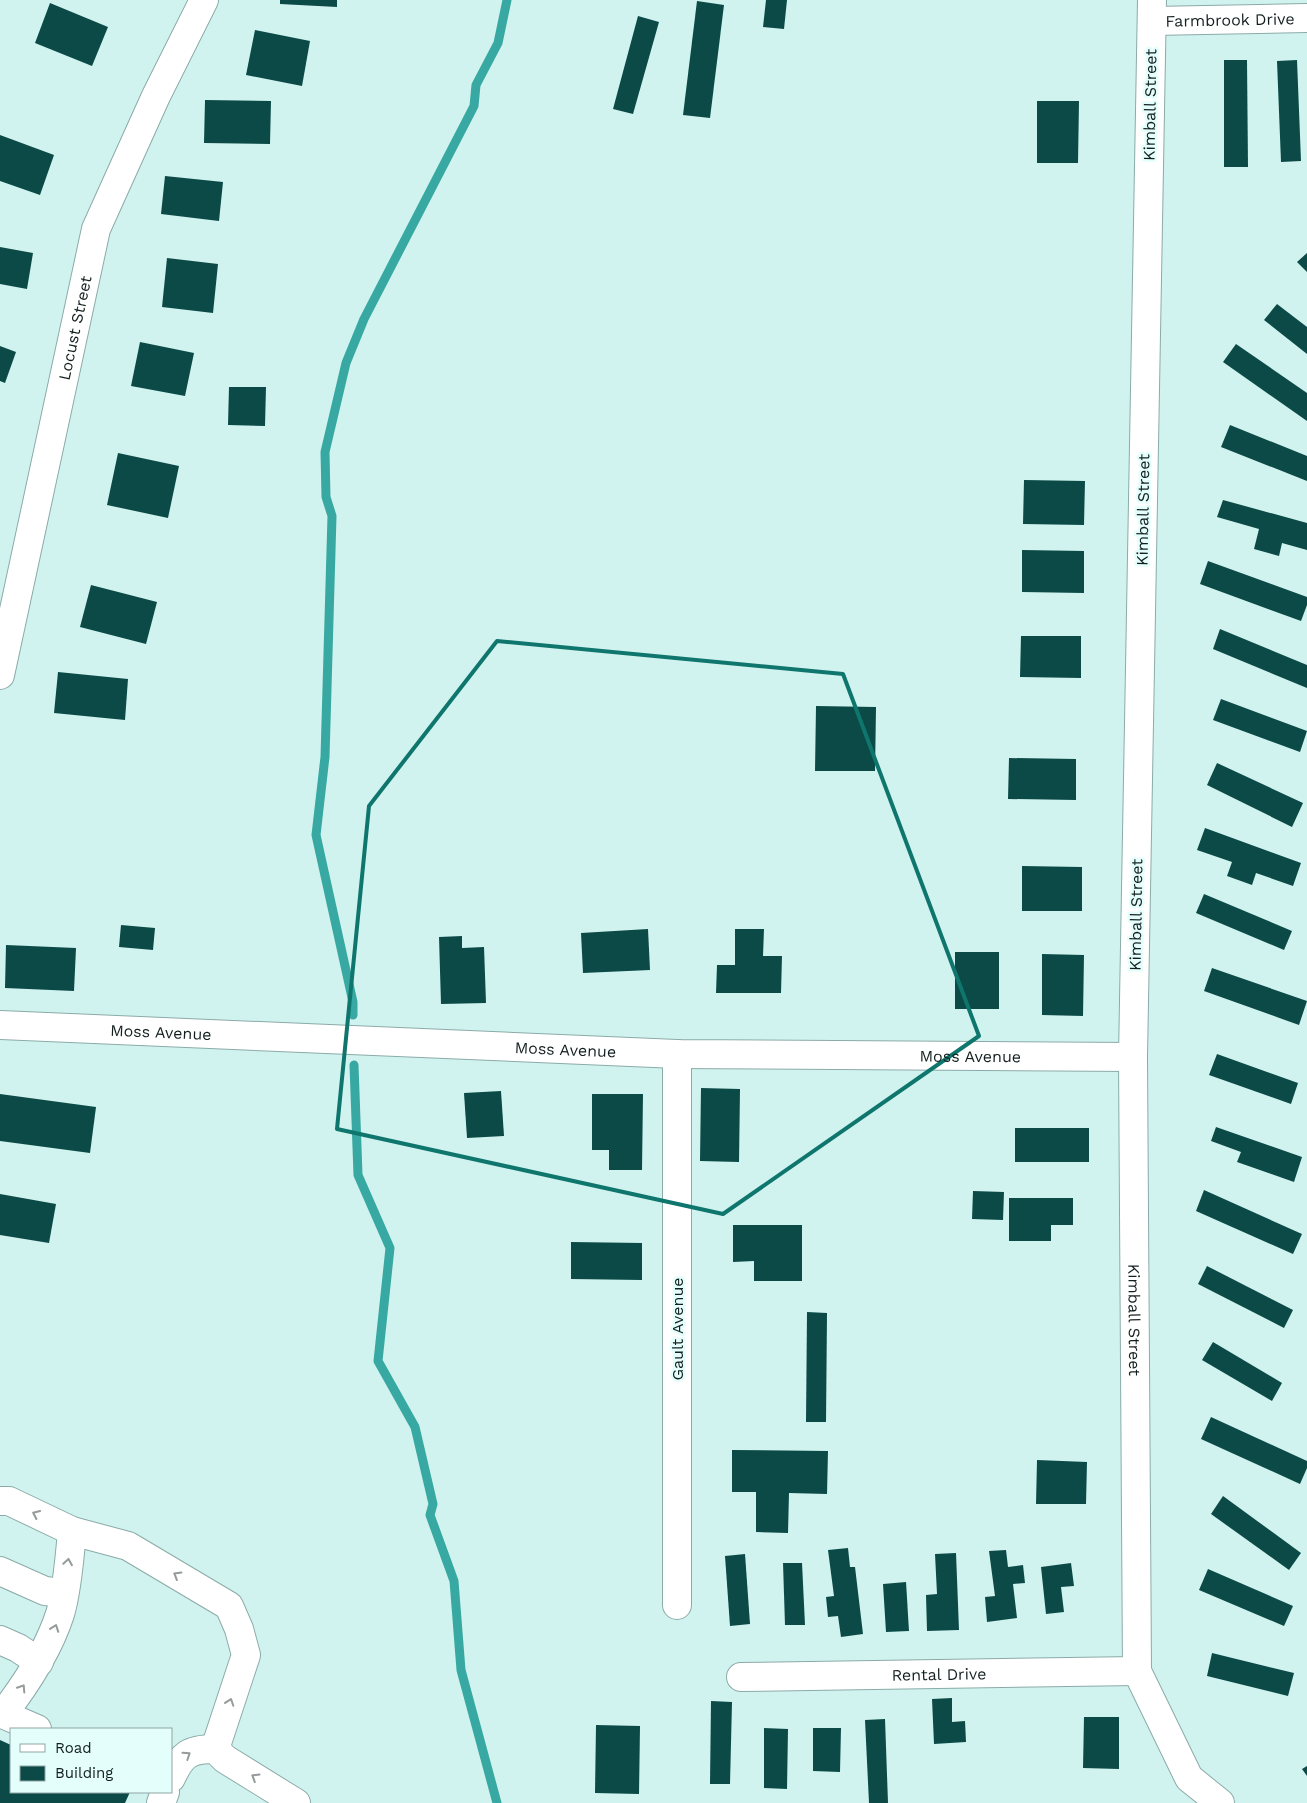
<svg xmlns="http://www.w3.org/2000/svg" width="1307" height="1803" font-family="'Work Sans',sans-serif">
  <style>
    .lines { fill: none; stroke-linecap: round; stroke-linejoin: round }
    .stream { stroke: #38a8a2; stroke-width: 9 }
    .building { fill: #0b4a47 }
    .minor-casing { stroke: #8baba8; stroke-width: 30 }
    .minor { stroke: #fff; stroke-width: 28 }
    .oneway { stroke: #959a9a }
    .marked { fill: none; stroke: #0f766e; stroke-width: 4; stroke-linejoin: round }
    .labels { text-anchor: middle; dominant-baseline: central; stroke-width: 5; stroke-linejoin: round; paint-order: stroke }
    .street-label { font-size: 16px; fill: #131f1e; stroke: #e4fefc }
  </style>
  <rect width="100%" height="100%" fill="#d1f3ef"/>
  <g class="lines">
    <!-- stream -->
    <g class="stream">
      <polyline points="353,1015 353,1002 316,835 325,757 332,516 326,497 325,452 346,363 364,319 474,106 476,85 498,43 507,0"/>
      <polyline points="354,1065 358,1175 390,1248 378,1361 415,1427 433,1504 430,1515 454,1581 461,1670 497,1803"/>
    </g>
  </g>
  <!-- building -->
  <g class="building">
    <polygon points="280,0 337,0 337,7 280,4"/>
    <polygon points="766,0 787,0 784,29 763,27"/>
    <polygon points="697,1 724,5 710,118 683,115"/>
    <polygon points="50,3 108,27 92,66 35,43"/>
    <polygon points="638,16 659,22 633,114 613,109"/>
    <polygon points="255,30 310,41 302,86 246,75"/>
    <polygon points="1224,60 1247,60 1248,167 1224,167"/>
    <polygon points="1297,60 1301,161 1281,162 1277,61"/>
    <polygon points="205,100 271,101 270,144 204,143"/>
    <polygon points="1037,101 1079,101 1078,163 1037,163"/>
    <polygon points="0,135 54,155 40,195 0,181"/>
    <polygon points="165,176 223,182 219,221 161,214"/>
    <polygon points="0,247 33,253 27,289 0,284"/>
    <polygon points="1307,253 1307,272 1297,262"/>
    <polygon points="167,258 218,264 213,313 162,307"/>
    <polygon points="1277,304 1307,327 1307,354 1264,320"/>
    <polygon points="140,342 194,353 185,396 131,386"/>
    <polygon points="1236,344 1307,393 1307,421 1223,362"/>
    <polygon points="0,346 16,352 5,383 0,381"/>
    <polygon points="229,387 266,387 265,426 228,425"/>
    <polygon points="1230,425 1307,456 1307,481 1221,447"/>
    <polygon points="118,453 179,466 168,518 107,505"/>
    <polygon points="1024,480 1085,481 1084,525 1023,524"/>
    <polygon points="1223,500 1307,523 1307,550 1282,543 1279,556 1254,549 1259,529 1217,517"/>
    <polygon points="1022,550 1084,551 1084,593 1022,592"/>
    <polygon points="1208,561 1307,597 1307,605 1301,621 1200,584"/>
    <polygon points="91,585 157,602 146,644 80,627"/>
    <polygon points="1220,629 1307,665 1307,688 1213,649"/>
    <polygon points="1021,636 1081,636 1081,678 1020,677"/>
    <polygon points="58,672 128,679 125,720 54,713"/>
    <polygon points="1221,699 1307,731 1300,752 1213,720"/>
    <polygon points="816,706 876,707 875,771 815,771"/>
    <polygon points="1009,758 1076,759 1076,800 1008,799"/>
    <polygon points="1217,763 1303,803 1292,827 1207,785"/>
    <polygon points="1205,828 1301,863 1293,886 1256,873 1252,885 1227,876 1232,862 1197,850"/>
    <polygon points="1022,866 1082,867 1082,911 1022,911"/>
    <polygon points="1204,894 1292,931 1284,950 1196,913"/>
    <polygon points="121,925 155,928 153,950 119,947"/>
    <polygon points="648,929 650,970 583,973 581,933"/>
    <polygon points="735,929 764,929 763,956 782,956 781,993 716,993 717,965 735,965"/>
    <polygon points="462,936 462,948 484,947 486,1003 441,1004 439,937"/>
    <polygon points="6,945 76,948 74,991 5,988"/>
    <rect x="955" y="952" width="44" height="57"/>
    <polygon points="1042,954 1084,955 1083,1016 1042,1015"/>
    <polygon points="1212,968 1307,1001 1299,1025 1204,991"/>
    <polygon points="1217,1054 1298,1083 1291,1104 1209,1075"/>
    <polygon points="701,1088 740,1089 739,1162 700,1161"/>
    <polygon points="501,1091 504,1136 467,1138 464,1093"/>
    <polygon points="0,1094 96,1107 90,1153 0,1141"/>
    <polygon points="592,1094 643,1094 642,1170 609,1170 609,1150 592,1150"/>
    <polygon points="1216,1127 1302,1157 1294,1182 1237,1162 1241,1152 1211,1141"/>
    <rect x="1015" y="1128" width="74" height="34"/>
    <polygon points="1204,1190 1302,1234 1293,1254 1196,1211"/>
    <polygon points="973,1191 1004,1192 1003,1220 972,1219"/>
    <polygon points="0,1194 56,1204 49,1243 0,1235"/>
    <polygon points="1009,1198 1073,1198 1073,1225 1051,1225 1051,1241 1009,1241"/>
    <polygon points="733,1225 802,1225 802,1281 754,1281 754,1261 733,1262"/>
    <polygon points="571,1242 642,1243 642,1280 571,1279"/>
    <polygon points="1207,1266 1293,1310 1284,1328 1198,1284"/>
    <polygon points="807,1312 827,1313 826,1422 806,1422"/>
    <polygon points="1213,1342 1282,1383 1272,1401 1202,1360"/>
    <polygon points="1211,1417 1307,1461 1307,1468 1300,1484 1201,1439"/>
    <polygon points="732,1450 828,1451 827,1494 789,1493 788,1533 756,1532 756,1492 732,1492"/>
    <polygon points="1037,1460 1087,1462 1086,1504 1036,1504"/>
    <polygon points="1223,1496 1301,1553 1289,1570 1211,1514"/>
    <polygon points="848,1548 850,1567 855,1567 863,1634 841,1637 838,1616 828,1617 826,1597 834,1596 828,1550"/>
    <polygon points="1006,1550 1008,1567 1023,1565 1025,1583 1013,1584 1017,1618 987,1622 985,1597 995,1596 989,1551"/>
    <polygon points="956,1553 959,1630 927,1631 926,1595 937,1594 935,1554"/>
    <polygon points="745,1554 750,1624 730,1626 725,1556"/>
    <polygon points="783,1563 802,1563 805,1625 785,1625"/>
    <polygon points="1071,1563 1074,1586 1061,1587 1064,1612 1046,1614 1041,1567"/>
    <polygon points="1208,1569 1293,1606 1284,1626 1199,1590"/>
    <polygon points="906,1582 909,1631 886,1632 883,1584"/>
    <polygon points="1212,1653 1294,1673 1288,1696 1207,1676"/>
    <polygon points="952,1698 952,1722 965,1721 966,1742 934,1744 932,1699"/>
    <polygon points="711,1701 732,1702 730,1784 710,1784"/>
    <polygon points="1084,1717 1119,1717 1119,1769 1083,1768"/>
    <polygon points="885,1719 888,1803 869,1803 865,1720"/>
    <polygon points="596,1725 640,1726 639,1794 595,1793"/>
    <polygon points="764,1728 788,1729 787,1789 764,1788"/>
    <polygon points="813,1728 841,1728 840,1772 813,1771"/>
    <polygon points="0,1740 11,1745 11,1792 130,1792 125,1803 0,1803"/>
    <polygon points="1307,1766 1307,1776 1302,1769"/>
  </g>
  <g class="lines">
    <defs>
      <g id="minor">
        <path id="s1" d="M1152,0L1133,1057L1137,1671L1189,1778L1220,1803"/>
        <path id="s2" d="M1152,21L1307,18"/>
        <path id="s3" d="M0,675L96,229L156,96L204,0"/>
        <path id="s4" d="M0,1025L677,1054L1133,1057"/>
        <polyline points="0,1501 9,1501 72,1531 128,1546 229,1606 239,1629 246,1655 215,1749"/>
        <polyline points="0,1571 45,1591 63,1593"/>
        <polyline points="677,1605 677,1054"/>
        <polyline points="0,1640 18,1648 39,1662"/>
        <path id="s5" d="M741,1677L1137,1671"/>
        <polyline points="0,1713 37,1729"/>
        <path d="M3,1714C27,1683 48,1651 60,1614C67,1592 70,1555 72,1531"/>
        <path d="M171,1778C182,1754 189,1749 215,1749L225,1759L296,1803"/>
        <polyline points="161,1803 165,1792"/>
      </g>
    </defs>
    <!-- minor casing -->
    <use href="#minor" class="minor-casing"/>
    <!-- minor -->
    <use href="#minor" class="minor"/>
  </g>
  <!-- one-way arrows -->
  <defs><path id="oneway-chevron" d="M-2-3.5L2.5 0L-2 3.5" fill="none" stroke-width="1.6" stroke-linecap="round" stroke-linejoin="round" transform="scale(1.25)"/></defs>
  <g class="oneway">
    <use href="#oneway-chevron" transform="translate(36 1514) rotate(-155)"/>
    <use href="#oneway-chevron" transform="translate(68 1562) rotate(-81)"/>
    <use href="#oneway-chevron" transform="translate(177 1575) rotate(-149)"/>
    <use href="#oneway-chevron" transform="translate(55 1628) rotate(-70)"/>
    <use href="#oneway-chevron" transform="translate(22 1688) rotate(-57)"/>
    <use href="#oneway-chevron" transform="translate(230 1702) rotate(-71)"/>
    <use href="#oneway-chevron" transform="translate(187 1755) rotate(-34)"/>
    <use href="#oneway-chevron" transform="translate(255 1777) rotate(-148)"/>
  </g>
  <!-- marked area -->
  <path class="marked" d="M497,641L843,674L979,1036L723,1214L337,1129L369,806Z"/>
  <g class="labels">
    <!-- street labels -->
    <g class="street-label">
      <text stroke="none"><textPath href="#s2" startOffset="78">Farmbrook Drive</textPath></text>
      <text transform="translate(1150 105) rotate(-89)">Kimball Street</text>
      <text stroke="none"><textPath href="#s3" startOffset="355">Locust Street</textPath></text>
      <text transform="translate(1143 510) rotate(-89)">Kimball Street</text>
      <text transform="translate(1136 915) rotate(-89)">Kimball Street</text>
      <text stroke="none"><textPath href="#s4" startOffset="161">Moss Avenue</textPath></text>
      <text stroke="none"><textPath href="#s4" startOffset="566">Moss Avenue</textPath></text>
      <text stroke="none"><textPath href="#s4" startOffset="971">Moss Avenue</textPath></text>
      <text stroke="none"><textPath href="#s1" startOffset="1320">Kimball Street</textPath></text>
      <text transform="translate(677 1329) rotate(-90)">Gault Avenue</text>
      <text stroke="none"><textPath href="#s5" startOffset="198">Rental Drive</textPath></text>
    </g>
  </g>
  <!-- legend -->
  <rect x="10" y="1728" width="162" height="65" fill="#e4fefc" stroke="#90a5a3"/>
  <rect x="20" y="1744" width="25" height="8" fill="#ffffff" stroke="#90a5a3"/>
  <text x="55" y="1753" font-size="15" fill="#131f1e">Road</text>
  <rect x="20" y="1766" width="25" height="15" fill="#0b4a47" stroke="#90a5a3"/>
  <text x="55" y="1778" font-size="15" fill="#131f1e">Building</text>
</svg>
